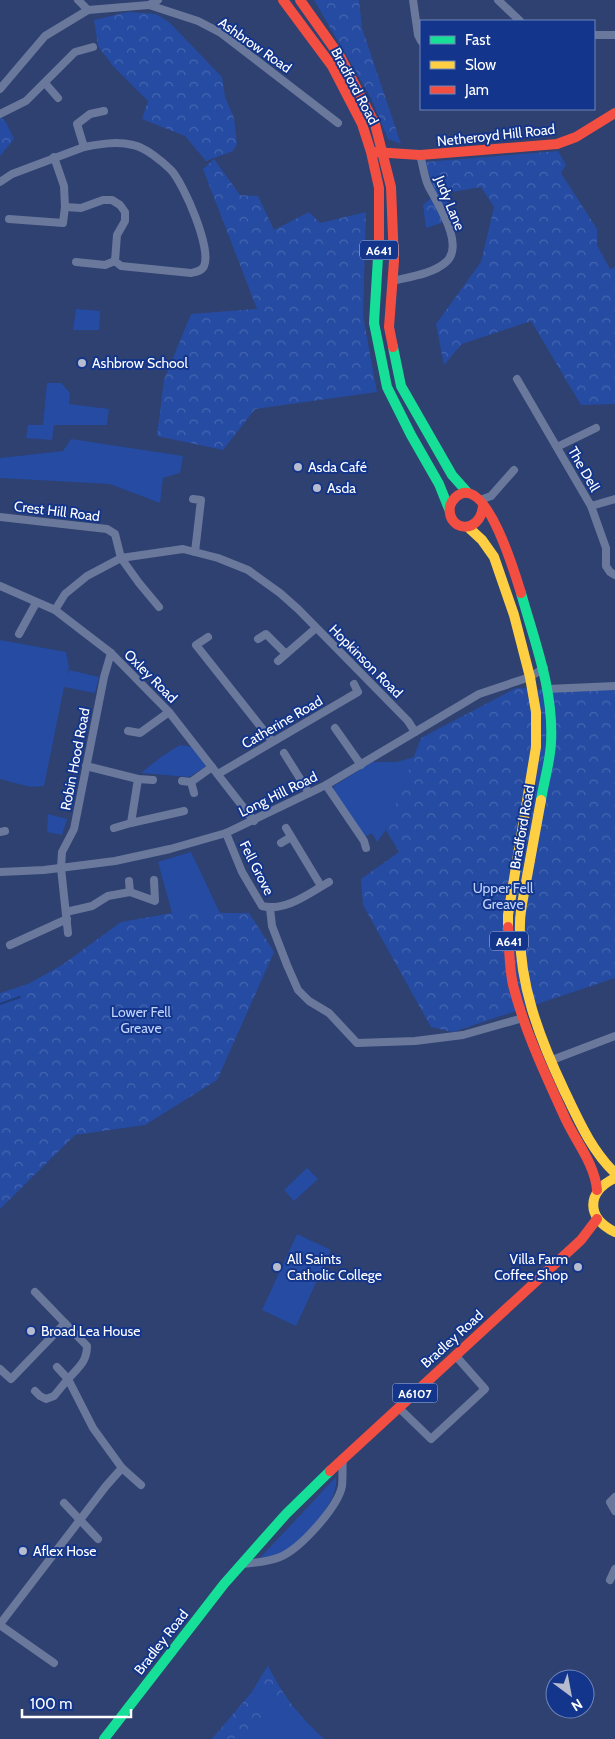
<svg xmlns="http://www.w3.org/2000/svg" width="615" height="1739" font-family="Cabin,sans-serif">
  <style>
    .green { fill: #254ba2 }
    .forest { fill: url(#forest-crowns) }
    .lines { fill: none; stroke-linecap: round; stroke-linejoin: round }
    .stream { stroke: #223c7a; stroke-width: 2 }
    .street { stroke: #6a789c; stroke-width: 8 }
    .fast { stroke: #16e098; stroke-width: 10 }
    .slow { stroke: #ffcf43; stroke-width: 10 }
    .jam { stroke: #f24e42; stroke-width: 10 }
    .poi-dot { fill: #b6bccd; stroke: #13358b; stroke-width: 2 }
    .labels { text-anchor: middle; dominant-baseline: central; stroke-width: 4; stroke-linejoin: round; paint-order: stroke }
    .shield { fill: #13358b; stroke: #b8c2dc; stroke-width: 1 }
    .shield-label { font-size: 12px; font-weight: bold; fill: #fff }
    .street-label { font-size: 14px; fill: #fff; stroke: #13358b }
    .poi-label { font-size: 14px; fill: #fff; stroke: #13358b; text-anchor: start }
    .park-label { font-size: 14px; fill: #c0d3fc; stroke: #13358b }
  </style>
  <defs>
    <pattern id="forest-crowns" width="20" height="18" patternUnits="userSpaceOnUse" patternTransform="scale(1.25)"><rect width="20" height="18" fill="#254ba2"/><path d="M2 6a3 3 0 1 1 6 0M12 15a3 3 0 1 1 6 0" fill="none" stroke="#4666b0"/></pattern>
  </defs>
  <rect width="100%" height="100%" fill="#2e4170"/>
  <!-- green -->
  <g class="green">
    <polygon points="76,309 100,311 99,330 73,330"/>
    <polygon points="47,383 61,383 70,393 69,404 109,409 107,425 54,425 52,440 26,438 28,425 43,425"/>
    <polygon points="71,439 183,456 180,473 163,478 160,503 110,484 0,478 0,458 63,451"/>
    <polygon points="0,640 66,652 69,667 67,675 69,670 99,677 95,693 64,687 44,786 30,787 0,779"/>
    <polygon points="180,745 192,747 207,766 189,777 141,773 161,757"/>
    <polygon points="415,757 386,830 377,842 372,833 363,838 334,791 334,786 372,762 396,762"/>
    <polygon points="48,814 67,819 62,835 47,832"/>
    <polygon points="191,852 220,913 172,913 158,862"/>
    <polygon points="307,1168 318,1179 294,1201 284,1190"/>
    <polygon points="297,1234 331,1250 296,1326 262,1310"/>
    <path d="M336,1477C340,1502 300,1545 278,1555C273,1557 265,1558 259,1559Z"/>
    <path d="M268,1666C282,1695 300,1717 324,1739H212L251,1693Z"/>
  </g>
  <!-- forest -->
  <g class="forest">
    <polygon points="314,0 359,0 362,28 401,144 388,139 371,98"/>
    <polygon points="128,12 156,14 169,22 222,77 225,97 234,118 237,144 233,151 206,161 185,136 142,119 148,101 113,66 98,46 94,20"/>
    <polygon points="0,117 6,122 14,139 0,156"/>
    <polygon points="558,151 566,165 561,173 597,229 597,245 610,269 615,267 615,404 581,405 531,321 462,344 444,365 436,324 481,262 494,207 481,187 446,193 450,220 426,228 423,205 436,194 425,162"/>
    <polygon points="214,159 240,195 258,196 274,230 309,212 320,223 366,212 363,316 377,392 255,409 223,450 157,436 164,380 191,314 257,309 203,169"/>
    <polygon points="516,688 561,690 615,688 615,978 453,1032 431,1027 363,905 361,879 399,852 386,830 421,738"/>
    <polygon points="172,913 249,913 274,952 217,1080 145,1125 75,1135 0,1209 0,993 28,984 62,965 121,922"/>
    <path d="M268,1666C282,1695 300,1717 324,1739H314L303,1730L296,1721L256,1685Z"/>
    <path d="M251,1693L264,1710L267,1720C248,1739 239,1739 212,1739Z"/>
  </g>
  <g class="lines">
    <!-- stream -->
    <polyline class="stream" points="0,1004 20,997"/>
    <!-- street -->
    <g class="street">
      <polyline points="78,0 88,10"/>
      <polyline points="413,0 418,35 421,41"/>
      <polyline points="498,0 520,21"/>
      <polyline points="149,5 198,21 221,33 338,123"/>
      <polyline points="594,35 615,35"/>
      <polyline points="45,83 58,98"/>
      <polyline points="0,89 45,36 88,10 149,5 158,0"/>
      <polyline points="0,114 26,101 75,52 93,47"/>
      <polyline points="0,182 12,174 84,147 77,124 90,114 104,111"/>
      <path d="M65,207L81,208L103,200H112L120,205L125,212V221L117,235L115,261L121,266L191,273C196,272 202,271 204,266C212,249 184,184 171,170C163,162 145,147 133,145C117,141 100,144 84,147"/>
      <polyline points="9,219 63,223 65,207 64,186 54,157"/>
      <polyline points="76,262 105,265 115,261"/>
      <path d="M392,281C409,277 433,274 446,262C466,245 436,202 428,185C424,176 423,165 420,155"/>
      <polyline points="517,379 591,506 606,548 606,566 610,572 615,575"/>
      <polyline points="557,447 596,428"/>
      <polyline points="193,499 201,500 195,552"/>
      <polyline points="480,500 491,496 514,470"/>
      <polyline points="591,506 615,499"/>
      <polyline points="0,517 107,529 115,534 121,558 139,583 159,607"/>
      <polyline points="0,586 55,610 111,653 169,712 254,821"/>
      <polyline points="55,610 65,594 87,576 121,558 183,549 218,558 248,570 280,593 298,609 408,721 415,732"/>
      <polyline points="19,634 36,603"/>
      <polyline points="208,637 196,645 272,741"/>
      <polyline points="258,639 266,634 286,654"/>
      <polyline points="278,661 316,628"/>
      <polyline points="547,689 615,686"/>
      <polyline points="335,728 361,765"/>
      <polyline points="128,731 140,733 169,712"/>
      <polyline points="284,753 309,793"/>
      <polyline points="86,766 138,779 153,780"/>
      <polyline points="218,774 358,692 354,684"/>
      <polyline points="182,781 191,782 212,767"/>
      <polyline points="191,782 194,793"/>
      <polyline points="326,785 364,841 366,848"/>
      <polyline points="131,823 184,811"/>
      <polyline points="114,828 131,823 138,779"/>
      <polyline points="286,828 321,886"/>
      <polyline points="0,832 5,831"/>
      <path d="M226,833L242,872L262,906C286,912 309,893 329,882"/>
      <polyline points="281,843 291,837"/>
      <polyline points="0,872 44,870 115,861 170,849 226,833 326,785 479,694 530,677 544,668"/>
      <polyline points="129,881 130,892"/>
      <polyline points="270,908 272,926 287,965 298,990 309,1001 329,1013 357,1043 415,1041 463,1035 523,1018"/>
      <polyline points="66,912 92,906 108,896 130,892 155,901 154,880"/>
      <polyline points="68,933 61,868 62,852 74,829 104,677 111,653"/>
      <polyline points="10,945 67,919"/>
      <polyline points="552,1060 615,1036"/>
      <polyline points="0,1369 11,1379 65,1323"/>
      <polyline points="35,1391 40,1396 46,1399 54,1396 68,1379 57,1367"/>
      <polyline points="399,1408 431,1439 485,1389 455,1355"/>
      <polyline points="122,1468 141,1485"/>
      <polyline points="615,1497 610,1502 615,1511"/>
      <polyline points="64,1503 98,1539"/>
      <path d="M242,1564C255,1563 267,1562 280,1557C300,1549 338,1507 342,1486C343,1477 342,1467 343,1458"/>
      <polyline points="610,1580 615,1569"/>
      <path d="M0,1624L106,1486L122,1468L93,1428L68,1379C78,1368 87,1362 87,1346L35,1292"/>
      <polyline points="0,1625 54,1663"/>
    </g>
    <!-- fast -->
    <g class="fast">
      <polyline points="379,241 374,323 387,387 411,435 439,484 449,509"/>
      <polyline points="393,347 401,386 452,475 468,493"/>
      <path d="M521,593C535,643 554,691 551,743C550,762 544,781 541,800"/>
      <polyline points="104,1739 224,1584 286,1514 330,1471"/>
    </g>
    <!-- slow -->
    <g class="slow">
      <polyline points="468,527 482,540 494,557 514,615 530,677 536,712 536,747 508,915 508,927"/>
      <path d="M541,800C536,827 531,855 526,882C524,895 520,910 520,923C518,982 539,1037 564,1090C578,1119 591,1150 615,1173"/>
      <path d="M615,1178C586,1192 586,1218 615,1232"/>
    </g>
    <!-- jam -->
    <g class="jam">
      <polyline points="283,0 332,66 362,124 371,152 379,188 379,241"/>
      <polyline points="300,0 341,58 375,124 391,187 394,261 389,327 393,347"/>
      <polyline points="374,152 420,155 557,144 576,137 615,113"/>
      <path d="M483,506C480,536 446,531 450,506C452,500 457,495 463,493C490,488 515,574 521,593"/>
      <path d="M508,927C509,946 509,966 513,985C525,1032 546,1076 566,1120C577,1143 595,1165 597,1190"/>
      <polyline points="330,1471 581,1240 597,1219"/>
    </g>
  </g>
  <!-- markers -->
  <g class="poi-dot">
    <circle cx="82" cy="363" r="5"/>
    <circle cx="298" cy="467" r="5"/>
    <circle cx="317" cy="488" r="5"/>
    <circle cx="277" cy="1267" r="5"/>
    <circle cx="578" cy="1267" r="5"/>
    <circle cx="31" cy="1331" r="5"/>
    <circle cx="23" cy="1551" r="5"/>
  </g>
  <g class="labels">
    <!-- shield labels -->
    <g class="shield">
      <rect x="360" y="240.5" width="38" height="19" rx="4"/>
      <rect x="490" y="931.5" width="38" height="19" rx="4"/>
      <rect x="392.5" y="1383.5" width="45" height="19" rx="4"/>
    </g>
    <g class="shield-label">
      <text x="379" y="250">A641</text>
      <text x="509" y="941">A641</text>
      <text x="415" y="1393">A6107</text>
    </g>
    <!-- street labels -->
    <g class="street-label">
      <text transform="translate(255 45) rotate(35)">Ashbrow Road</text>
      <text transform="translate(355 86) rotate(62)">Bradford Road</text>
      <text transform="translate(496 135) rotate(-6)">Netheroyd Hill Road</text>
      <text transform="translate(450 203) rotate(68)">Judy Lane</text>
      <text transform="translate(584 469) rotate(60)">The Dell</text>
      <text transform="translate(57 511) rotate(7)">Crest Hill Road</text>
      <text transform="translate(366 661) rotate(45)">Hopkinson Road</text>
      <text transform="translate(151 676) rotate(45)">Oxley Road</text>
      <text transform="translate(282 722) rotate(-30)">Catherine Road</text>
      <text transform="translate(75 759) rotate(-79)">Robin Hood Road</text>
      <text transform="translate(278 794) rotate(-26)">Long Hill Road</text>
      <text transform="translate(522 827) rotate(-80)">Bradford Road</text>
      <text transform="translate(257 868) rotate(63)">Fell Grove</text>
      <text transform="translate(452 1339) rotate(-42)">Bradley Road</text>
      <text transform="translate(161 1642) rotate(-52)">Bradley Road</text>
    </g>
    <!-- poi labels -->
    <g class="poi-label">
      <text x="92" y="363">Ashbrow School</text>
      <text x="308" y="467">Asda Café</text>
      <text x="327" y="488">Asda</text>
      <text x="287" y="1259">All Saints<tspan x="287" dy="16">Catholic College</tspan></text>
      <text x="568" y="1259" text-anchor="end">Villa Farm<tspan x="568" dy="16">Coffee Shop</tspan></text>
      <text x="41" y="1331">Broad Lea House</text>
      <text x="33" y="1551">Aflex Hose</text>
    </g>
    <!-- park labels -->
    <g class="park-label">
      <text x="503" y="888">Upper Fell<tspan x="503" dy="16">Greave</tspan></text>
      <text x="141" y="1012">Lower Fell<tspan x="141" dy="16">Greave</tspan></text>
    </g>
  </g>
  <!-- legend -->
  <rect x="420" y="20" width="175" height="90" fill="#13358b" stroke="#7186b9"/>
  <rect x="430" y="36" width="25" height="8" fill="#16e098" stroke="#7186b9"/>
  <text x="465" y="45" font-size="15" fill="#ffffff">Fast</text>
  <rect x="430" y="61" width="25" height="8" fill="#ffcf43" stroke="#7186b9"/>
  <text x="465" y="70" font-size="15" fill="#ffffff">Slow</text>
  <rect x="430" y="86" width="25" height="8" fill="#f24e42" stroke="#7186b9"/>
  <text x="465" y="95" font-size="15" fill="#ffffff">Jam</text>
  <!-- north arrow -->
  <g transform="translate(570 1694) rotate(148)"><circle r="24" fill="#13358b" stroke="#7186b9"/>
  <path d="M0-4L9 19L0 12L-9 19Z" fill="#b6bccd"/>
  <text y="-8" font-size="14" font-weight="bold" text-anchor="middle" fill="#ffffff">N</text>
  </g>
  <!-- scale -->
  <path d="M22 1709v8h109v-8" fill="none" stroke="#ffffff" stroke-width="2.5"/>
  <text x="30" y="1709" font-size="15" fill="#ffffff" stroke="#13358b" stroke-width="4" paint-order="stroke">100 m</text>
</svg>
